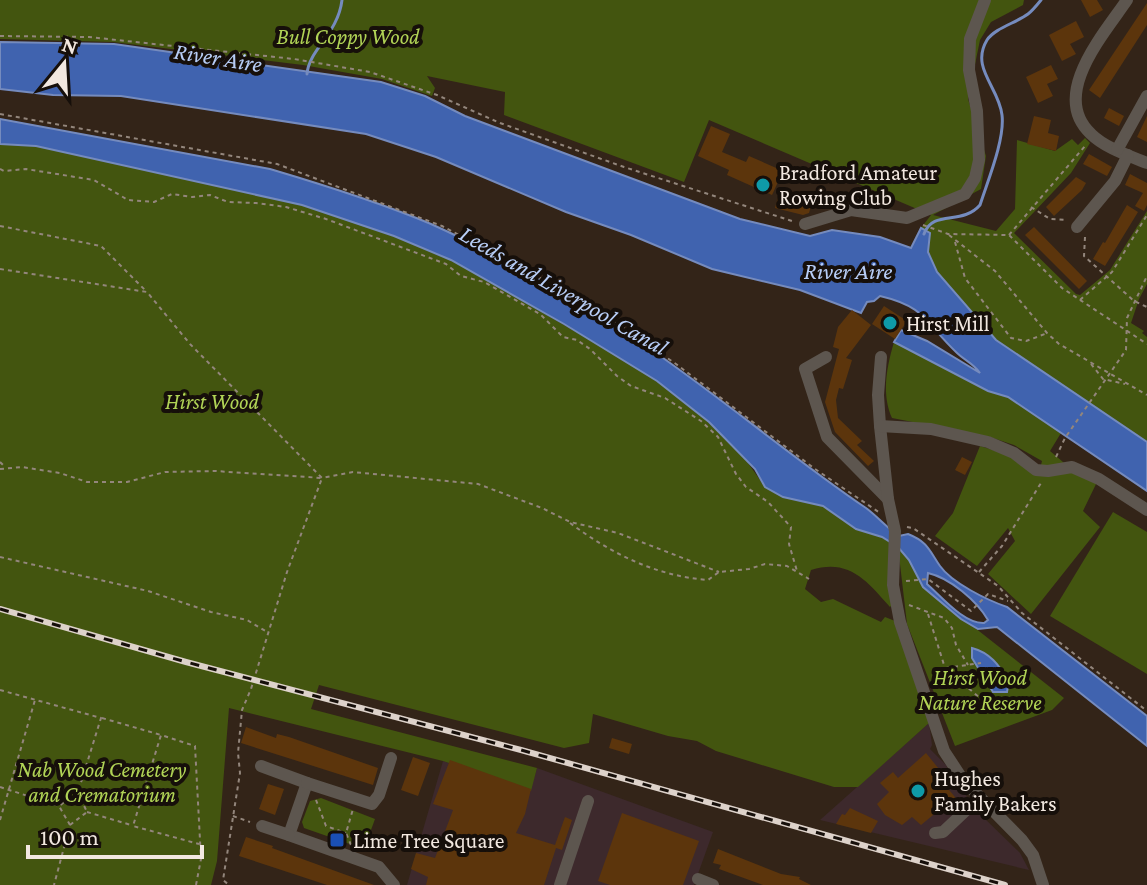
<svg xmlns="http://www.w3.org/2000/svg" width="1147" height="885" font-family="'Crimson Pro',serif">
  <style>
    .industrial { fill: #3d292c }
    .green { fill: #43550f }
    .water { fill: #4063af; stroke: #758bbe; stroke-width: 2; fill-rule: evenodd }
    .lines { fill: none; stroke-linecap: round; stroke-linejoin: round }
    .stream { stroke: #758bbe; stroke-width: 3 }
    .building { fill: #5c350c }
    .path { stroke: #93867c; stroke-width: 2; stroke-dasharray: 4 4; stroke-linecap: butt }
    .minor { stroke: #5d564f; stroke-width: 12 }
    .rail-casing { stroke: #ddd2ca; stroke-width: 6 }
    .rail { stroke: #160f0a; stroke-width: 3; stroke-dasharray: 9; stroke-linecap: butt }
    .culture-dot { fill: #0f9aa8; stroke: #160f0a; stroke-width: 3 }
    .transit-dot { fill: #1a4fb4; stroke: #160f0a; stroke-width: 3 }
    .labels { text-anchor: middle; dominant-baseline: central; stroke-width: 8; stroke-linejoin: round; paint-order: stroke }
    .park-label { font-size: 22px; font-style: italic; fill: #b1d456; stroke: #160f0a }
    .poi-label { font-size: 22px; fill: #f2e8e0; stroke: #160f0a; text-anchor: start }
    .water-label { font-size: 24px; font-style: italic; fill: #b7cdf6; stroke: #160f0a }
  </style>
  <rect width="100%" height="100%" fill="#332418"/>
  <!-- industrial -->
  <g class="industrial">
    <polygon points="929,723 932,745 930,749 946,765 952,778 982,816 1020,853 1029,870 820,820"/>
    <polygon points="443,761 530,791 537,768 713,832 694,885 407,885"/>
  </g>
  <!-- green -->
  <g class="green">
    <polygon points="0,0 1024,0 1023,5 991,22 980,40 968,99 986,156 981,189 933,215 996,231 1015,209 1017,140 1055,151 1072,139 1078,145 1085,138 1090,143 1071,173 1014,233 1076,294 1080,295 1110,270 1147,211 1147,284 1139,299 1131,323 1144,331 1142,333 1147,337 1147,442 996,340 937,272 928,252 930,233 921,228 931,215 709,120 684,182 504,115 505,92 427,76 435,88 432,96 382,79 303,65 113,42 0,39"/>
    <path d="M0,144L36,146L302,205L394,236L451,260L625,360L686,401L743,456L765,487L783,497L822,506L890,542L892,605L890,607C867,581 849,558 811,570L805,589L821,602L833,599L881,622L885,617L895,621L929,723L858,787H834L716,751L697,741L668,736L593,714L589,743L564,748L319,685L311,709L537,768L531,791L443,761L229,708L217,861L211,885H0Z"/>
    <path d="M894,342L988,391L1008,397L1061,433L1050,451L1076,473L1097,482L1083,511L1100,527L1031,614L988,574L1015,541L1008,528L977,566L935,536L953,513L980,446L1012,456L1039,473L1042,461L1014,445L990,437L892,418C881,394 887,366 894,342Z"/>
    <polygon points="1113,512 1147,532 1147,674 1050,616"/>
    <polygon points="898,547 909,560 923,587 1064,698 1052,710 955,746 907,624"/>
    <polygon points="321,798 375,819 364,849 304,828 302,822 310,801"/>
  </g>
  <!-- water -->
  <g class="water">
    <path d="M0,42L114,44L381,82L425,96L465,116L740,219L810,236L832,230L880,237L911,248L921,228L930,233L928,252L937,272L996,340L1147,442V491L1008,397L988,391L894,342L901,330L927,341L980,373C974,364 964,360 956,352C925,323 927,307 880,296L874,301L867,302L861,313L800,290L712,269L631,235L566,212L436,157L366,134L121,96L53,95L0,89Z"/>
    <path d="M0,119L270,169C324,185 379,202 431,224C502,256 572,297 637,340C715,392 788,455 866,508C878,517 886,527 899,536L908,534C928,542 929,550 940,566C952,583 987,600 1007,607L1147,716V746L997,627L978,629L961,619L923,587L909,560L898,547L882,537L856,529L823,506L783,497L765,487L755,469L709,422L657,381L564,324L451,260L394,236L302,205L36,146L0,144ZM928,573C950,578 977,601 988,620L984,623C964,624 942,597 927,584Z"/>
    <path d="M972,648C991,653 999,666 1009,681L1007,692H993L972,658Z"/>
  </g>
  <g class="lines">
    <!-- stream -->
    <g class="stream">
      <path d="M307,74C309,49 338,34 342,0"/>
      <path d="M924,234C933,209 962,226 980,205C988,180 1005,139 1002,115C999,87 970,68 987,40C995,28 1016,23 1028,14C1033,10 1037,5 1041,0"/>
    </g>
  </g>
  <!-- building -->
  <g class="building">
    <polygon points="1081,0 1097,0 1103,10 1090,17"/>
    <polygon points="1147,3 1147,25 1100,98 1089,90"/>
    <polygon points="1076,21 1084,37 1070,44 1076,54 1062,61 1049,35"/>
    <polygon points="1051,65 1058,79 1047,84 1053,96 1038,103 1026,77"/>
    <polygon points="1109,108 1124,116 1119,126 1104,118"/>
    <polygon points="1034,116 1051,120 1048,133 1059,136 1056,151 1027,144"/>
    <polygon points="1147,116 1147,142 1137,137"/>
    <polygon points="711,126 730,134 722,152 746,162 749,156 783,171 772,195 727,175 729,170 698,156"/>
    <polygon points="1089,154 1112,167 1107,176 1083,164"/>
    <polygon points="1130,174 1147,183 1147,205 1144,211 1135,206 1143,193 1125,185"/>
    <polygon points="1076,177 1086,183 1082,190 1054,216 1046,207"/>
    <polygon points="780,190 813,199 809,213 803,215 775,208"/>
    <polygon points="1127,205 1138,212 1105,266 1093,259 1103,242 1105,243"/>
    <polygon points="1034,227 1087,281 1079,289 1025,235"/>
    <polygon points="884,306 907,321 895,339 872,324"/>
    <polygon points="852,310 871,325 846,358 852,360 843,389 839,388 836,400 838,418 862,441 857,445 874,461 868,466 835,432 825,402 839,349 833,347 838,327"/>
    <polygon points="962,457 972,462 965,475 955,470"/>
    <polygon points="246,727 276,738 277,734 289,737 378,768 373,785 241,743"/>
    <polygon points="612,738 632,744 629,754 609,748"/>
    <polygon points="926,753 943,774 939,778 960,803 951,812 944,806 921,825 912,817 902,825 885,815 877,804 889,792 880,783 893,772 898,778"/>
    <polygon points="413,757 430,763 418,796 401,790"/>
    <polygon points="450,760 531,789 525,814 516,833 555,845 565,817 572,820 562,850 556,848 544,885 426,885 428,877 411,869 416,853 435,858 453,810 433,804"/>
    <polygon points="268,784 284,789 275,815 259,809"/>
    <polygon points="850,808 878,821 871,833 836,824 842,814 845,815"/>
    <polygon points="622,813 699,841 683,885 610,885 598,881"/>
    <polygon points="246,837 273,846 272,848 374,885 327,885 239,856"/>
    <polygon points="718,849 781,874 800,877 799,879 811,885 763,885 719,869 721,865 713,863"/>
  </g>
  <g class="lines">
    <!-- path -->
    <g class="path">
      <polyline points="0,36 89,37 294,59 370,72 437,95 500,123 624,167 792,221"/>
      <polyline points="0,114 277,164 442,226 535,275 609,318 676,364 815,469 880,513"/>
      <polyline points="0,169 4,171 26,169 94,180 128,200 154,202 172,194 192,197 210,195 228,202 256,203 286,207 326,219 446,264 461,276 484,282 540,314 563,337 577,340 590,349 617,376 631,386 665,398 701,421 718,437 736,474 746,487 768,502 791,527 789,544 797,571"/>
      <polyline points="1031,207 1050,219 1067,220"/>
      <polyline points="923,225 948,234 1009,235 1062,288 1147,344"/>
      <polyline points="0,226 101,246 146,291"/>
      <polyline points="949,235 995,271 1047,333 1059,344 1147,395"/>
      <polyline points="1009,235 1085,146"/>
      <polyline points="1085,237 1084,256 1134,301 1147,307"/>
      <polyline points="955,242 965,278 1011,338 1026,341 1045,334"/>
      <polyline points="0,269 147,292 190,344 322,478 353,472 478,484 542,508 570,522 618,533 719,572"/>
      <polyline points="1080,300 1112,272 1147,215"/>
      <polyline points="1091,364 1103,379 1125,384"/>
      <polyline points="1056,457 1065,438 1126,350 1127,318 1147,276"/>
      <polyline points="0,462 5,467"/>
      <polyline points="0,469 22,467 60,473 87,482 127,482 165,472 215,471 322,478 287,572 251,689 242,710 238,753 240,773 223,880 229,885"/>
      <path d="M570,523C612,554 656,576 708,580L719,572L749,569L765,564L787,566L809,579"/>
      <polyline points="907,527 913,528 998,586 1022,613 1147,711"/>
      <polyline points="0,557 148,591 211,612 247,620 267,632"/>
      <polyline points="979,572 1002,546 1041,483"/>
      <polyline points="906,581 928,579 971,611 988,594 1008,601"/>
      <polyline points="909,605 944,618 952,628 956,645 968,665"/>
      <polyline points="928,614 945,668 995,711"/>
      <polyline points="946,668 981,663"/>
      <polyline points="0,690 101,718 78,792 59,806"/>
      <polyline points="102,718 161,735"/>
      <polyline points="0,787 59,806 70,825 54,885"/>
      <polyline points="316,800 326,826 346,833"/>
      <polyline points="87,812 131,825"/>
      <polyline points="233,816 250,822"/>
      <polyline points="0,820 35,700"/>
      <polyline points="70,825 87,812 78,793"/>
      <polyline points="351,845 346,833 353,809"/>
      <polyline points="196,885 201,859 195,746 161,735 133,826 199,844"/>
    </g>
    <!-- minor -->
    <g class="minor">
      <path d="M1127,0C1104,34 1049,95 1091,134C1105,148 1130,156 1147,163"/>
      <polyline points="1117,150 1147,96"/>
      <polyline points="805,224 851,210 907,218 965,194 975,178 979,160 977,111 969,70 970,39 985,0"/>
      <polyline points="1077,227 1115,181 1128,155"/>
      <polyline points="826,357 805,369 827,437 888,499"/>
      <polyline points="881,357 878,395 880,426 888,499 895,531 893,585 900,622 944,751 963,780 1022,840 1033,855 1043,885"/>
      <polyline points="880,426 931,429 988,442 1014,453 1036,470 1048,471 1072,467 1099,479 1147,510"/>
      <polyline points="261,766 307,783 289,835 379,867 394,885"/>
      <polyline points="307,783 372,804 379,795 391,758"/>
      <polyline points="262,826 289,835"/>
      <polyline points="935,833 943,832 980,797"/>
      <polyline points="698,879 713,885"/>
      <polyline points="560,885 588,801"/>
    </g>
    <defs>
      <polyline id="rail" points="0,609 186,662 521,750 1005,885"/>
    </defs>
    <!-- rail casing -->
    <use href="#rail" class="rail-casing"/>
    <!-- rail -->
    <use href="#rail" class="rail"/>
  </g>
  <!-- markers -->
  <g class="culture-dot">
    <circle cx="763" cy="185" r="8"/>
    <circle cx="890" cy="323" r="8"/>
    <circle cx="918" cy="791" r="8"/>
  </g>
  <rect class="transit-dot" x="329" y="832" width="16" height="16" rx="4"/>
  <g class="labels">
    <!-- park labels -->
    <g class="park-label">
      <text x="348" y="36">Bull Coppy Wood</text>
      <text x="212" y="401">Hirst Wood</text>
      <text x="980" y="677">Hirst Wood<tspan x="980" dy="25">Nature Reserve</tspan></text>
      <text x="102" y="769">Nab Wood Cemetery<tspan x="102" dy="25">and Crematorium</tspan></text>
    </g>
    <!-- poi labels -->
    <g class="poi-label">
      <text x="779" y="172">Bradford Amateur<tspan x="779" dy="25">Rowing Club</tspan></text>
      <text x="906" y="323">Hirst Mill</text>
      <text x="934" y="778">Hughes<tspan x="934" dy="25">Family Bakers</tspan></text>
      <text x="353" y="840">Lime Tree Square</text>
    </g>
    <!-- water labels -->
    <g class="water-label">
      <text transform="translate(218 57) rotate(9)">River Aire</text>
      <text x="848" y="270">River Aire</text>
      <text transform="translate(564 290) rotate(30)">Leeds and Liverpool Canal</text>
    </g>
  </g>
  <!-- north arrow -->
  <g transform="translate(64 64) rotate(18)" stroke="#160f0a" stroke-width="6" paint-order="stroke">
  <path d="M0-6L14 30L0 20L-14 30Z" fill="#f2e8e0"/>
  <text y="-12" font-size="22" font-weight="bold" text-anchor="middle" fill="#f2e8e0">N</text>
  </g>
  <!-- scale -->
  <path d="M28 845v12h174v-12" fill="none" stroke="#f2e8e0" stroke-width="4"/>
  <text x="40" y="845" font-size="24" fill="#f2e8e0" stroke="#160f0a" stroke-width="6" paint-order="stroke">100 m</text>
</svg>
